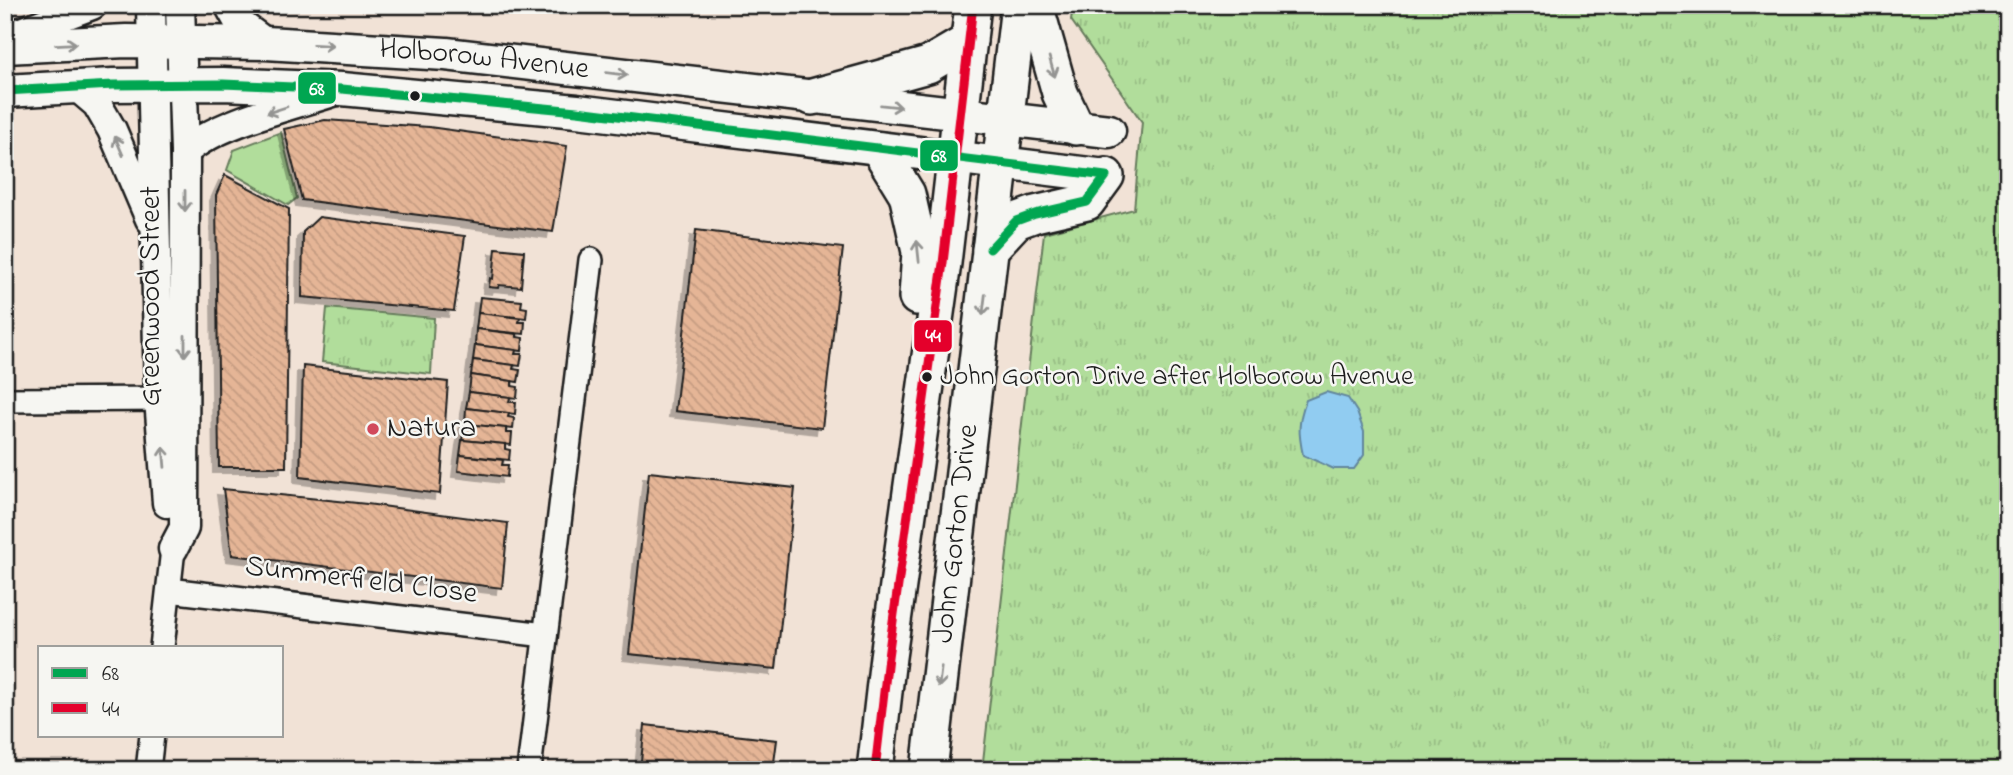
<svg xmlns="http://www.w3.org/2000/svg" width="2013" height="775" font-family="'Indie Flower',sans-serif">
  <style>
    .grass { fill: url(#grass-tufts); stroke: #667c5c; stroke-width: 2 }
    .green { fill: #b1dd9b; stroke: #667c5c; stroke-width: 2 }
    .water { fill: #91ccf1; stroke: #62869c; stroke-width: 2 }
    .building { fill: url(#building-back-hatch); stroke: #1c1c1c; stroke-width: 2; filter: url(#shadow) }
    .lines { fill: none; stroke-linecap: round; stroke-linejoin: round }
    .minor-casing { stroke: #1c1c1c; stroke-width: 28 }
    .tertiary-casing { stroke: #1c1c1c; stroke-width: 33 }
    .secondary-casing { stroke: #1c1c1c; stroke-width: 37 }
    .primary-casing { stroke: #1c1c1c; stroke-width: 40 }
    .minor { stroke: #f6f6f2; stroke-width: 23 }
    .tertiary { stroke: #f6f6f2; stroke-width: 28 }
    .secondary { stroke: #f6f6f2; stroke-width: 32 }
    .primary { stroke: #f6f6f2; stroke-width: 35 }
    .bus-1-casing { stroke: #f6f6f2; stroke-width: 14 }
    .bus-2-casing { stroke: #f6f6f2; stroke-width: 14 }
    .bus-1 { stroke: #00a651; stroke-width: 9 }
    .bus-2 { stroke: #e4002b; stroke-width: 9 }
    .oneway { stroke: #949492 }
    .bus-dot { fill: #1c1c1c; stroke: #f6f6f2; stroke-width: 2.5 }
    .poi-dot { fill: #d1495b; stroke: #f6f6f2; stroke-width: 2.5 }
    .labels { text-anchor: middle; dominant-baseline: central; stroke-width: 5; stroke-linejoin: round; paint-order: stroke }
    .bus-label { font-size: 28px; fill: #1c1c1c; stroke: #f6f6f2; text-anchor: start }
    .street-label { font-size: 30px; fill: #1c1c1c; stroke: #f6f6f2 }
    .poi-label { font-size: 30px; fill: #1c1c1c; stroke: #f6f6f2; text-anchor: start }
    .line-badge { stroke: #f6f6f2; stroke-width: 2.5 }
    .badge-label { font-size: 19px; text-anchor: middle; font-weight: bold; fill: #fff }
  </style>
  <defs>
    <pattern id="grass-tufts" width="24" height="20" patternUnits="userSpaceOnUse" patternTransform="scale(1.75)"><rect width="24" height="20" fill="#b1dd9b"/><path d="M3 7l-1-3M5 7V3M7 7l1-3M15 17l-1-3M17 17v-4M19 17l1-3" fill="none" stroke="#98bd85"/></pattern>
    <pattern id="building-back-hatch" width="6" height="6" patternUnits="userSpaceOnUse" patternTransform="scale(1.75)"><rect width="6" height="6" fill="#e5b596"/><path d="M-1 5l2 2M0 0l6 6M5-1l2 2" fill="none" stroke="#c49b81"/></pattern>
    <filter id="shadow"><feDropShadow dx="-6" dy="6" stdDeviation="0" flood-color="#0004"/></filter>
  </defs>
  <rect width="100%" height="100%" fill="#f1e2d6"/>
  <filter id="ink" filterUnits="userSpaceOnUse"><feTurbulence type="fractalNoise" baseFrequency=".0143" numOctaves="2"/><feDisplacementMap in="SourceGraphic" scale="14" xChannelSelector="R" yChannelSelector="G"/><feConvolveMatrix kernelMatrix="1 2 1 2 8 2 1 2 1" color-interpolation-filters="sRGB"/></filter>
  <g filter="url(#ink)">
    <!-- grass -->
    <g class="grass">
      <polygon points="1073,5 2008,5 2008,770 982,770 1044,233 1134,209 1142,122 1071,20"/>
      <polygon points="327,308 434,318 431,374 322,362"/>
    </g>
    <!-- green -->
    <polygon class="green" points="281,132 297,198 288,205 227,170 234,150"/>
    <!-- water -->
    <path class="water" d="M1326,392L1348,398L1357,412L1364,432V455L1354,469H1334L1303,455C1298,432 1298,422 1306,400Z"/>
    <!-- building -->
    <g class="building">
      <polygon points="325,120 429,127 567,146 553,232 302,200 284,129"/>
      <polygon points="225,175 289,209 286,467 219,467 216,195"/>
      <polygon points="319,217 465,236 454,311 302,297 303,232"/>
      <polygon points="696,230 843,248 822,428 675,411"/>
      <polygon points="496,248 524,251 521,287 499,285 498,288 489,287 490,278 493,279"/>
      <polygon points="480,297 522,301 521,307 527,308 526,318 478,313"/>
      <polygon points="478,313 520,318 519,322 525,322 524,334 476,329"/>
      <polygon points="476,329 517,334 517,337 523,338 522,351 475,345"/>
      <polygon points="475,345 516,350 515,354 522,354 520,366 473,360"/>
      <polygon points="473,360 514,365 513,369 520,370 518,382 471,375"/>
      <polygon points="303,366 448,382 440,494 300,477"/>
      <polygon points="471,375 512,381 512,386 518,387 517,398 469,392"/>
      <polygon points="469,392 510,397 509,402 516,402 515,414 466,408"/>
      <polygon points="466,408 509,413 508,417 514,418 513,429 465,424"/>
      <polygon points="465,424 506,428 506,433 512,433 511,445 462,440"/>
      <polygon points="462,440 505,444 505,449 510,450 509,460 460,455"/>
      <polygon points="460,455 503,460 502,465 508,465 507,477 458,471"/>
      <polygon points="649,472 795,488 776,669 629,654"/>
      <polygon points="223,489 367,504 508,523 502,588 232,555"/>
      <polygon points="645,725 777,740 773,770 640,770"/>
    </g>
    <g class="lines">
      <defs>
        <g id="minor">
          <polyline points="5,400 174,399"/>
          <polyline points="169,590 545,635"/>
          <polyline points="162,647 173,549"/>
          <polyline points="148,770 152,735"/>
          <polyline points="529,770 591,260"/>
        </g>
        <g id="tertiary">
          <polyline points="151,5 159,399 167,503"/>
          <polyline points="229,5 239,23 266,43"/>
          <polyline points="5,38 92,5"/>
          <polyline points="77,87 97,104 112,130 150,219"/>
          <path d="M185,152C215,123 294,105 336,91"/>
          <polyline points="173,549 184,528 185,152 180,5"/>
        </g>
        <g id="secondary">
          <path id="s1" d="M5,47L126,41L266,43L446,54L1109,131"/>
          <polyline points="5,91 113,85 223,84 342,89 577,111 1106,176"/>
        </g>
        <g id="primary">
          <polyline points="1035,5 1060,93 1076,127"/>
          <polyline points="812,97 928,65 969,41"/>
          <polyline points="880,150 907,194 920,252 917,297"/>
          <polyline points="990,249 1016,221 1035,214 1087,202 1106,176"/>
          <polyline points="875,770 888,657 943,263 973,5"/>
          <path id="s2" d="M929,770L1019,5"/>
        </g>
      </defs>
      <!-- minor casing -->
      <use href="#minor" class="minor-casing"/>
      <!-- tertiary casing -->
      <use href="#tertiary" class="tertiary-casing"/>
      <!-- secondary casing -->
      <use href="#secondary" class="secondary-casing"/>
      <!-- primary casing -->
      <use href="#primary" class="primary-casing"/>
      <!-- minor -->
      <use href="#minor" class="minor"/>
      <!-- tertiary -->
      <use href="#tertiary" class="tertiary"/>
      <!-- secondary -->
      <use href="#secondary" class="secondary"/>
      <!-- primary -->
      <use href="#primary" class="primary"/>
      <defs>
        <polyline id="bus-1" points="5,91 113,85 223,84 342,89 577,111 1106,176 1087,202 1035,214 1016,221 990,249"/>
        <polyline id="bus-2" points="875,770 888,657 943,263 973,5"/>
      </defs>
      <!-- bus-1 casing -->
      <use href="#bus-1" class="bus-1-casing"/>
      <!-- bus-2 casing -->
      <use href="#bus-2" class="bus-2-casing"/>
      <!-- bus-1 -->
      <use href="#bus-1" class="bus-1"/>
      <!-- bus-2 -->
      <use href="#bus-2" class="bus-2"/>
    </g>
    <!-- one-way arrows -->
    <defs><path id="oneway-shaft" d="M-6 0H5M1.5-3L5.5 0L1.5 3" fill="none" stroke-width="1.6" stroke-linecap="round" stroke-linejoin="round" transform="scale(1.75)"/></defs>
    <g class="oneway">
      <use href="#oneway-shaft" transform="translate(66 44) rotate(-3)"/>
      <use href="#oneway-shaft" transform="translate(323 45) rotate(3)"/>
      <use href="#oneway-shaft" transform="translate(1052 67) rotate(74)"/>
      <use href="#oneway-shaft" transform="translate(617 74) rotate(7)"/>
      <use href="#oneway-shaft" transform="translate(891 106) rotate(6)"/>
      <use href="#oneway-shaft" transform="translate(277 110) rotate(162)"/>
      <use href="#oneway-shaft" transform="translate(119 146) rotate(-113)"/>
      <use href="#oneway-shaft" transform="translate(185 201) rotate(90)"/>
      <use href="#oneway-shaft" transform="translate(918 251) rotate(-96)"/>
      <use href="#oneway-shaft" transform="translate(984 305) rotate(97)"/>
      <use href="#oneway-shaft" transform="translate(185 346) rotate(90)"/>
      <use href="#oneway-shaft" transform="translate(164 457) rotate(-95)"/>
      <use href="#oneway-shaft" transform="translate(940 677) rotate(97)"/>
    </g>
  </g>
  <!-- markers -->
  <g class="bus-dot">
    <circle cx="415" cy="96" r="6"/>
    <circle cx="927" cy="377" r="6"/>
  </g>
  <circle class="poi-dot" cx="373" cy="429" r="7"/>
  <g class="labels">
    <!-- bus labels -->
    <g class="bus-label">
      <text x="940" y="377">John Gorton Drive after Holborow Avenue</text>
    </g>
    <!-- street labels -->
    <g class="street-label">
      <text stroke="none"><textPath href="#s1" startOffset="480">Holborow Avenue</textPath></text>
      <text transform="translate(152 296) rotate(-90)">Greenwood Street</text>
      <text stroke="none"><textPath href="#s2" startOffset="238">John Gorton Drive</textPath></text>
      <text transform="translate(361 581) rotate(7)">Summerfield Close</text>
    </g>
    <!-- poi labels -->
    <g class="poi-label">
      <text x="387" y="429">Natura</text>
    </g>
  </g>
  <g class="line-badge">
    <rect x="297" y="71" width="40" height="34" rx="7" fill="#00a651"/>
    <rect x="919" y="139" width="40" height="33" rx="7" fill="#00a651"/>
    <rect x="913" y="319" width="40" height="34" rx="7" fill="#e4002b"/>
  </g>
  <g class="badge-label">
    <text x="317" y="95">68</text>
    <text x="939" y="162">68</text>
    <text x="933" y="342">44</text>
  </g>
  <!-- margin -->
  <rect width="2013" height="775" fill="none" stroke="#f6f6f2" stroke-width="28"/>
  <rect x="14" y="14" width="1985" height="747" fill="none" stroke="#1c1c1c" stroke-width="2.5" filter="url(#ink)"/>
  <!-- legend -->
  <rect x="38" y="646" width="245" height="91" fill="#f6f6f2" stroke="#9f9f9c" stroke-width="2"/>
  <rect x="52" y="668" width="35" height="10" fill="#00a651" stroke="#9f9f9c" stroke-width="2"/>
  <text x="102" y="680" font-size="21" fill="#1c1c1c">68</text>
  <rect x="52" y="703" width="35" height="10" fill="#e4002b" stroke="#9f9f9c" stroke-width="2"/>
  <text x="102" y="716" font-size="21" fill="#1c1c1c">44</text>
</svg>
